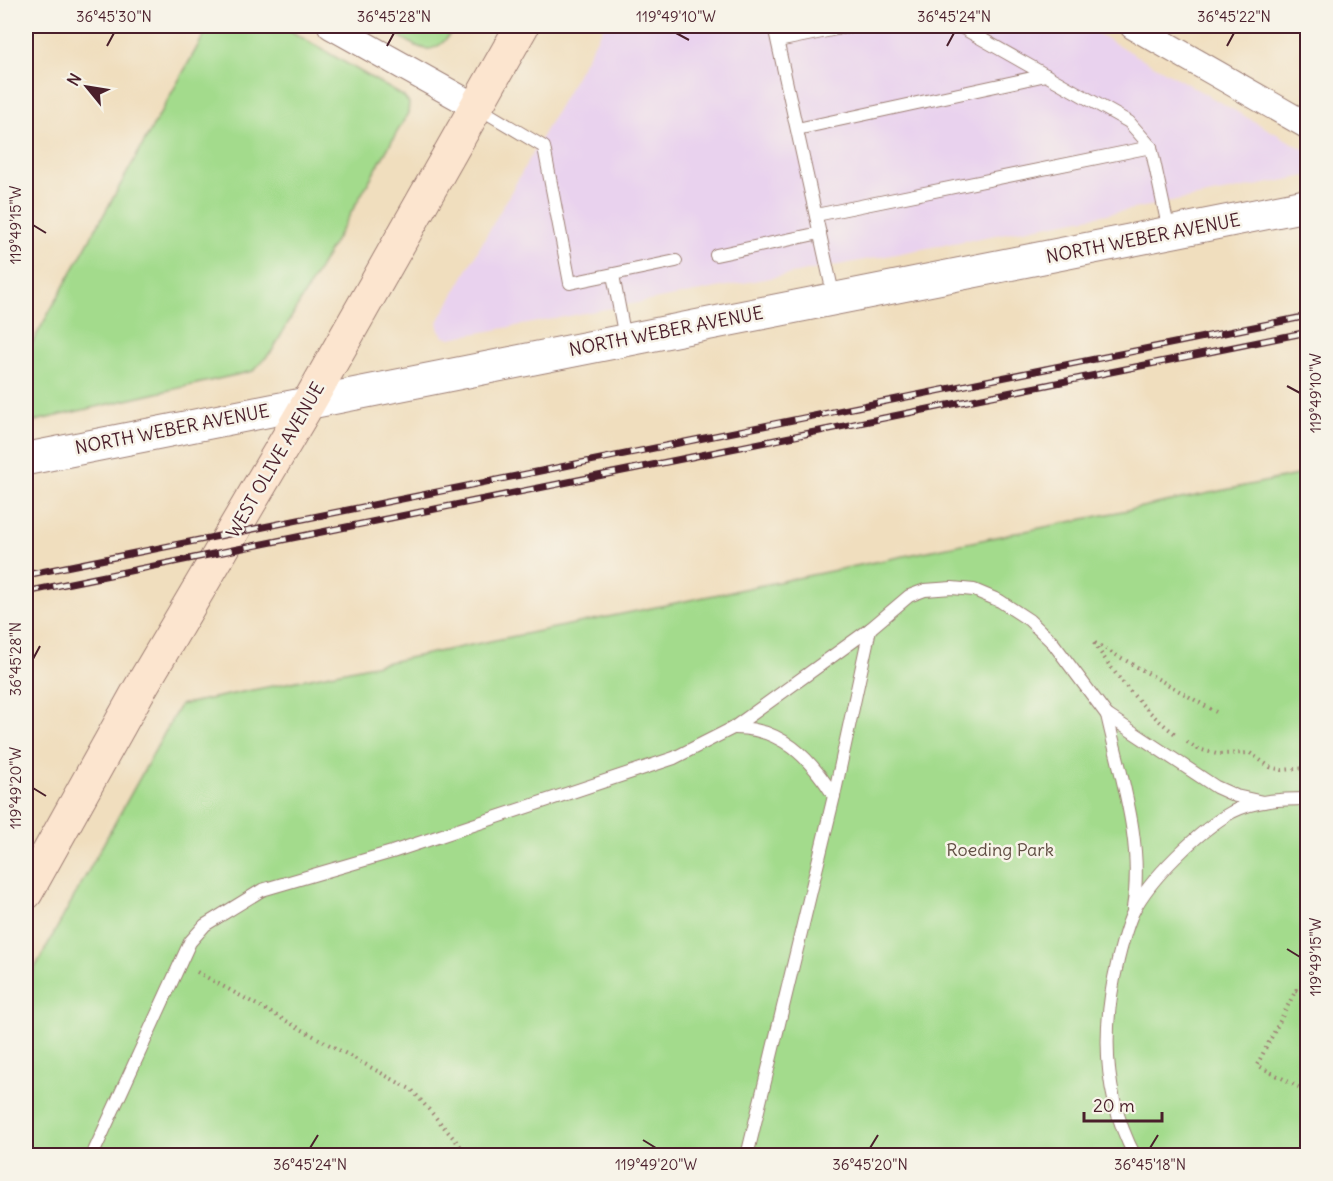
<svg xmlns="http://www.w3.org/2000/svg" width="1333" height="1181" font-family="Delius,sans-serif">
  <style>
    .built { fill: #e9d2ee }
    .green { fill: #a3db8c; stroke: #767d5c; stroke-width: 1.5 }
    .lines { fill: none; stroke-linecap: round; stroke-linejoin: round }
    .service-casing { stroke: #9d7e74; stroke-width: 14 }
    .minor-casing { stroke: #9d7e74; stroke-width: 28 }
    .tertiary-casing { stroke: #9d7e74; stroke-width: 34 }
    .secondary-casing { stroke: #9d7e74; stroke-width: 35 }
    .path { stroke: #9d7e74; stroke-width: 4; stroke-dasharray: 1.5 4.5; stroke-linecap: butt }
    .service { stroke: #fff; stroke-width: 12 }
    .minor { stroke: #fff; stroke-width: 26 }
    .tertiary { stroke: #fff; stroke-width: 32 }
    .secondary { stroke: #fce5cf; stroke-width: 33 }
    .rail-casing { stroke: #4a1f2b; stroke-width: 7 }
    .rail { stroke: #f7f3e8; stroke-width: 4.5; stroke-dasharray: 14; stroke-linecap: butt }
    .ticks { fill: none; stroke: #4a1f2b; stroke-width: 2 }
    .labels { text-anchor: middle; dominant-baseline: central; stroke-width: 5; stroke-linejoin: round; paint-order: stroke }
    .street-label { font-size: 18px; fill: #4a1f2b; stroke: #f7f3e8 }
    .park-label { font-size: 18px; fill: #604e43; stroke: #f7f3e8 }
    .neatline { fill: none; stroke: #4a1f2b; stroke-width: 2 }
    .ticks-label { font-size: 15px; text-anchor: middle; fill: #4a1f2b }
  </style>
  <rect width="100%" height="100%" fill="#f7f3e8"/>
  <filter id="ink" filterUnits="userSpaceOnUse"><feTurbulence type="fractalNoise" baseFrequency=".0167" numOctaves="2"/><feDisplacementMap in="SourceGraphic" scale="12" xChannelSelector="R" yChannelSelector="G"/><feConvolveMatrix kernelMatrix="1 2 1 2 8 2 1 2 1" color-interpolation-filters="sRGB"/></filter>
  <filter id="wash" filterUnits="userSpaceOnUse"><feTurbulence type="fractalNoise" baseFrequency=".008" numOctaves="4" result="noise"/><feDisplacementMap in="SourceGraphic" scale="24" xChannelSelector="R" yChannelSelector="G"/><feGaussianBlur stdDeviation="1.35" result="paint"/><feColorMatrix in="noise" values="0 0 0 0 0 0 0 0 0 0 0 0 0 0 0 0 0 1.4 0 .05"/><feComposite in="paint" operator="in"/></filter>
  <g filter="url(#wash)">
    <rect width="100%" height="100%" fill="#f0debe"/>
    <!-- built -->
    <polygon class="built" points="604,26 1084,26 1307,151 1307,176 527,324 450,338 444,337 438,328 438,322"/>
    <!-- green -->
    <g class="green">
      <polygon points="209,26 282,26 403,96 409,103 408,113 272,351 253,371 26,423 26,354"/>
      <path d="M383,26H455C432,67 415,44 383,26Z"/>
      <polygon points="1307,473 1307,1155 26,1156 26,984 180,705"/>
    </g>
  </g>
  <g filter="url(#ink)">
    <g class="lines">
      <defs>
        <g id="service">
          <polyline points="774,26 834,298"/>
          <polyline points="959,26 1129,122 1151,147 1169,231"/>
          <polyline points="778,41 851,26"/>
          <polyline points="477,107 544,147 570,283 676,261"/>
          <polyline points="797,129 1046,75"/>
          <polyline points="816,215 1151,147"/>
          <polyline points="716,255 820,233"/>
          <polyline points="613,275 625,338"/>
          <path d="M1107,715C1121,778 1144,843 1133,908"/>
          <path d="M733,728C781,727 810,758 834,796"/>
          <polyline points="92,1156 190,942 205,925 262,890 392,852 674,758 733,728 870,629 909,596 925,590 952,588 974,590 1000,601 1029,620 1053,643 1107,715 1216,787 1236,796 1263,802"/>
          <polyline points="747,1156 834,796 870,629"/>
          <path d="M1135,1156C1102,1094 1102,1026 1118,960C1122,944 1126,927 1133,912C1149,879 1200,830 1232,812C1255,800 1282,799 1308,799"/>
          <polyline points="1301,1156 1308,1144"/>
        </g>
        <g id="minor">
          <polyline points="331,26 476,107"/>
          <polyline points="1133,26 1308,126"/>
        </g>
        <polyline id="tertiary" points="26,459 1308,205"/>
        <polyline id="secondary" points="26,893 138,692 309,402 522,26"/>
      </defs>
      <!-- service casing -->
      <use href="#service" class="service-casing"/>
      <!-- minor casing -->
      <use href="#minor" class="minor-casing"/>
      <!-- tertiary casing -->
      <use href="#tertiary" class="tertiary-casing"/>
      <!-- secondary casing -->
      <use href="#secondary" class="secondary-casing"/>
      <!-- path -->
      <g class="path">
        <path d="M1094,643C1118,679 1143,710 1178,736"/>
        <polyline points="1095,643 1216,712"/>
        <polyline points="1187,742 1198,749 1217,754 1250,753 1270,767 1282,770 1308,768"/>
        <polyline points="197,972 412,1090 469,1156"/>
        <polyline points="1308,996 1296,990 1257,1065 1308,1092"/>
      </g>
      <!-- service -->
      <use href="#service" class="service"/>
      <!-- minor -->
      <use href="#minor" class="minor"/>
      <!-- tertiary -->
      <use href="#tertiary" class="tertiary"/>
      <!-- secondary -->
      <use href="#secondary" class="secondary"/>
      <defs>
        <g id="rail">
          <polyline points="26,575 1308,316"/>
          <polyline points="26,592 1308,332"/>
        </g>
      </defs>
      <!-- rail casing -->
      <use href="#rail" class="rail-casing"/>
      <!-- rail -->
      <use href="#rail" class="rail"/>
    </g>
  </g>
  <!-- ticks -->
  <path class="ticks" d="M676,33L689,40M107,46L114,33M387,46L394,33M947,46L954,33M1227,46L1234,33M33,225L46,233M1287,386L1300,393M33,659L40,646M33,788L46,796M1287,949L1300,957M643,1140L656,1148M310,1148L318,1135M870,1148L878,1135M1150,1148L1158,1135"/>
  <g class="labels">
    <!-- street labels -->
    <g class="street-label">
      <text transform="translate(1143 238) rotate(-11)">NORTH WEBER AVENUE</text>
      <text transform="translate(666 331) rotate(-11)">NORTH WEBER AVENUE</text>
      <text transform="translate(172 429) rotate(-11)">NORTH WEBER AVENUE</text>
      <text transform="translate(275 460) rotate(-60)">WEST OLIVE AVENUE</text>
    </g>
    <!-- park labels -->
    <g class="park-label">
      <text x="1000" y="849">Roeding Park</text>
    </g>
  </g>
  <!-- margin -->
  <rect width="1333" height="1181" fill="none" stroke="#f7f3e8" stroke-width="66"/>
  <!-- north arrow -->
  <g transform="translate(87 87) rotate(300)" stroke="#f7f3e8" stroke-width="4.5" paint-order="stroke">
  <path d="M0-4.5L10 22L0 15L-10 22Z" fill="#4a1f2b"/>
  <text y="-9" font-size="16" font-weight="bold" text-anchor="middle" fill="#4a1f2b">N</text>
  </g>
  <!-- scale -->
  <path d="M1084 1112v9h78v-9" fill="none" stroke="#4a1f2b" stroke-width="3"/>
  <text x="1093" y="1112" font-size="18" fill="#4a1f2b" stroke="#f7f3e8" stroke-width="4.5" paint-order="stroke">20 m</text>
  <rect x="33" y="33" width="1267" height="1115" class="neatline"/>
  <g class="ticks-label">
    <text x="114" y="22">36°45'30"N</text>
    <text x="394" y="22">36°45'28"N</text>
    <text x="676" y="22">119°49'10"W</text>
    <text x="954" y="22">36°45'24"N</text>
    <text x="1234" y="22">36°45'22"N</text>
    <text transform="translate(16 225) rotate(-90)" y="5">119°49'15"W</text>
    <text transform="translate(1316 393) rotate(-90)" y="5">119°49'10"W</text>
    <text transform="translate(16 659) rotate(-90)" y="5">36°45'28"N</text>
    <text transform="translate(16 788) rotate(-90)" y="5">119°49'20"W</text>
    <text transform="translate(1316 957) rotate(-90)" y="5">119°49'15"W</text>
    <text x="310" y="1170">36°45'24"N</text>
    <text x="656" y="1170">119°49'20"W</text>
    <text x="870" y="1170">36°45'20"N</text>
    <text x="1150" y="1170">36°45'18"N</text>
  </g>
</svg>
